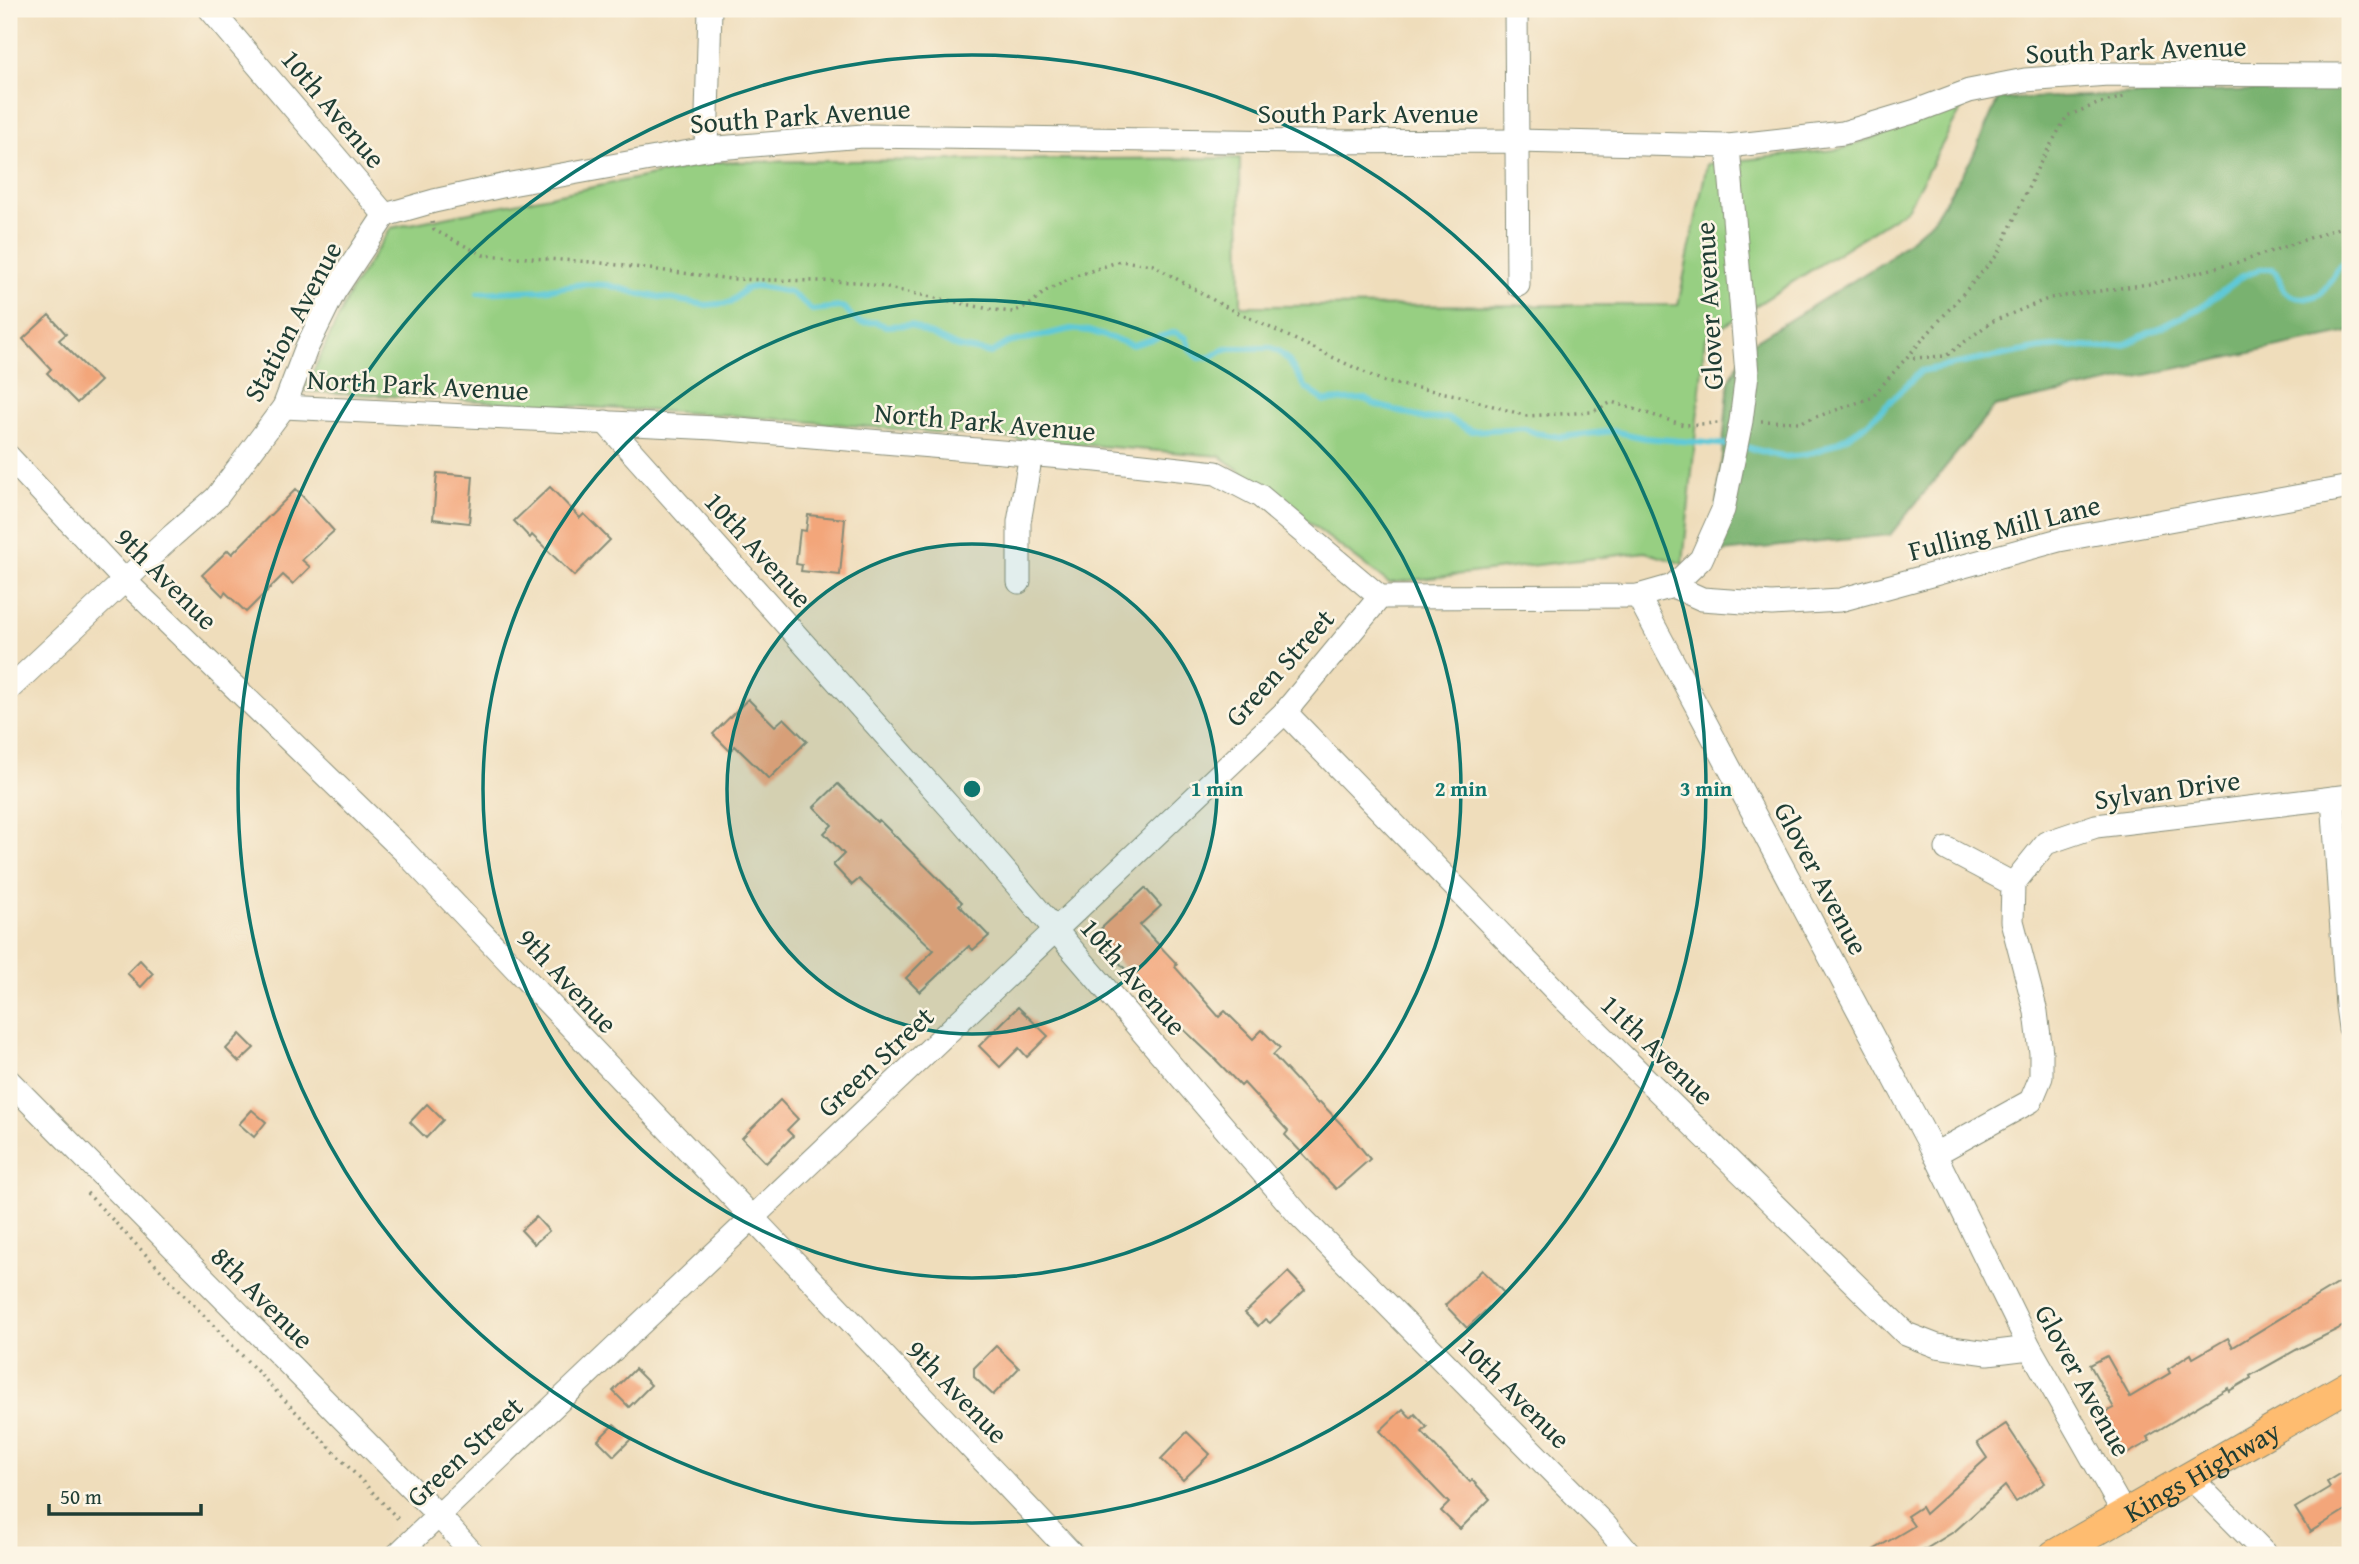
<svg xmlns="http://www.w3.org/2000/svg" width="2359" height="1564" font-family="'Gentium Book Plus',serif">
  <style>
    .green { fill: #97cf82; stroke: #5b865b; stroke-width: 2 }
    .forest { fill: #79b270; stroke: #4c7852; stroke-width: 2 }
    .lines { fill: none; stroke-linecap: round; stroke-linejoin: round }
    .stream { stroke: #5ec9d8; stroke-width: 6 }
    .building { fill: #f3a67a }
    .minor-casing { stroke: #878d78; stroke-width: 25 }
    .major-casing { stroke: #878d78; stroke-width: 32 }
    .path { stroke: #878d78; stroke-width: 3.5; stroke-dasharray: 2 5; stroke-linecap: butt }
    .minor { stroke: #fff; stroke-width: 23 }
    .major { stroke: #febc70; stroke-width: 30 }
    .ring { fill: none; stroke: #0f766e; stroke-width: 3.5 }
    .labels { text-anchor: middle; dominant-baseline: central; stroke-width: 5; stroke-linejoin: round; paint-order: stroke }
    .street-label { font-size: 28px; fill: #1f3d34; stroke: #fcf5e5 }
    .centre { fill: #0f766e; stroke: #fcf5e5; stroke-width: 3.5 }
    .ring-label { font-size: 21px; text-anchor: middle; font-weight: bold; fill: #0f766e; stroke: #fcf5e5; stroke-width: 5; stroke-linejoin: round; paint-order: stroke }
  </style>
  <rect width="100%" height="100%" fill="#fcf5e5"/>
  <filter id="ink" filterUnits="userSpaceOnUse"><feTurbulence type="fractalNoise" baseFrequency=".0143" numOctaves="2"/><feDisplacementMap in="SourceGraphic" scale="14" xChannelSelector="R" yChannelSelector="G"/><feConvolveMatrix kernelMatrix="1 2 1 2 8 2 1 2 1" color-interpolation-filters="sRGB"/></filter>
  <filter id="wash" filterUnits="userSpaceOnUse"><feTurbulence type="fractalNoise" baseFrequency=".00686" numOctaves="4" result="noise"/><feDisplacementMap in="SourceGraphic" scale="28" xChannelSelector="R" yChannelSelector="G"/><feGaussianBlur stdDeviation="1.57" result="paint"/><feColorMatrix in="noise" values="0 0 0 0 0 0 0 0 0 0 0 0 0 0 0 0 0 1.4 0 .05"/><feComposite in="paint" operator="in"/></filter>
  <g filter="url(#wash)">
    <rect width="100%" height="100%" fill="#efddbb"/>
    <!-- green -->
    <polygon class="green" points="1964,104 1907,209 1705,338 1683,564 1645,552 1389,583 1220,456 728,415 304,391 351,290 391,228 717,162 1240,158 1241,306 1678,305 1707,164 1842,149"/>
    <!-- forest -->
    <polygon class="forest" points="2350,87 2350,332 1994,407 1890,535 1713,553 1729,381 1749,345 1885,261 1933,220 1972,158 1998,99"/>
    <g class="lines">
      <!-- stream -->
      <g class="stream">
        <polyline points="478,293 542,290 583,284 608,285 641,294 706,305 730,303 745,289 758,286 790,292 812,310 840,307 845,308 853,318 861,323 875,322 886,326 910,325 957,347 991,353 1008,343 1071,329 1089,331 1133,345 1175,332 1186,338 1190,349 1199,358 1211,357 1222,350 1230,348 1271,348 1278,351 1288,360 1306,388 1325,401 1365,399 1376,405 1426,419 1447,418 1471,431 1523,428 1536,433 1561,437 1613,431 1645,438 1731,445"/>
        <path d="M1742,446L1783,457L1805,455L1823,449L1847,437L1868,423L1921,371L2040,348L2064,346L2105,348L2124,345L2200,308L2243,276L2260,269H2273C2280,275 2279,285 2286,292C2294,300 2314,300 2322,292C2334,280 2333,268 2350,259"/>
      </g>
    </g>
    <g id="blocks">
      <!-- building -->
      <g class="building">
        <polygon points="49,315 66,334 59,340 100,381 77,403 47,373 51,369 23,339"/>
        <polygon points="437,473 473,476 469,523 433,519"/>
        <polygon points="550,487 580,518 584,514 610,540 574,576 532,535 530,538 514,521"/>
        <polygon points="296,489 334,531 302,560 310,567 293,584 283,575 246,612 225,592 223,596 202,575 228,550 232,554"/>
        <polygon points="808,515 845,519 840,575 801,571 802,565 796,564 800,530 806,531"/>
        <polygon points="748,699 775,726 784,718 807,741 769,779 735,746 730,751 713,734"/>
        <polygon points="838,784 877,822 879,820 962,902 959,905 989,936 973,950 969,946 920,992 906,978 934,950 859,879 852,885 833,865 844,854 824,833 832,825 814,807"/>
        <polygon points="1145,888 1161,906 1140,925 1177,964 1175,967 1219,1017 1225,1011 1253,1039 1262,1030 1280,1048 1273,1055 1318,1104 1320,1102 1343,1126 1370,1159 1336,1189 1285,1135 1288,1131 1244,1083 1241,1086 1213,1057 1180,1026 1179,1028 1094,935"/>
        <polygon points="140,960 153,974 141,987 127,973"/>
        <polygon points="1018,1007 1048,1036 1027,1057 1019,1048 1000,1067 979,1046"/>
        <polygon points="240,1034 254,1048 239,1062 226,1049"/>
        <polygon points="780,1100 798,1119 787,1130 793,1136 766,1163 742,1138"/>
        <polygon points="427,1104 443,1120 426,1138 410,1122"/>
        <polygon points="252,1110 266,1122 254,1137 239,1124"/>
        <polygon points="536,1217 549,1231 534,1244 521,1230"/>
        <polygon points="1482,1270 1504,1293 1467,1328 1445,1305"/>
        <polygon points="1288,1272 1305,1290 1270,1323 1265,1319 1258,1326 1245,1313"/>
        <polygon points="2350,1276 2350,1323 2296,1350 2250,1376 2251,1378 2229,1391 2228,1388 2147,1437 2150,1441 2125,1455 2102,1414 2114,1408 2090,1365 2107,1356 2130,1397 2170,1373 2168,1369 2191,1354 2193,1358 2228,1338 2233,1347"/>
        <polygon points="996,1346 1019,1368 993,1395 974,1377 974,1368"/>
        <polygon points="635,1369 651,1385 629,1407 613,1391"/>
        <polygon points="1403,1409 1411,1418 1415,1414 1427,1427 1422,1432 1470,1482 1472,1480 1490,1499 1460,1529 1441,1511 1449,1503 1380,1431"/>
        <polygon points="614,1424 631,1439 614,1456 598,1440"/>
        <polygon points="2006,1424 2045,1483 2016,1502 2005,1486 1955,1531 1916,1555 1865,1555 1914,1526 1907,1516 1921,1507 1925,1514 1987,1458 1977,1443"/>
        <polygon points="1187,1432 1210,1454 1183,1480 1161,1459"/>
        <polygon points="2350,1468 2350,1507 2310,1532 2295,1508 2330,1487 2327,1482"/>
      </g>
    </g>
  </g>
  <g filter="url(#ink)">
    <use href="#blocks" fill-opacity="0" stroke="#878d78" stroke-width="2"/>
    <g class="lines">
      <defs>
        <g id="minor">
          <polyline points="210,9 385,215"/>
          <polyline points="1516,9 1518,285"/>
          <polyline points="706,149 710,9"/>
          <polyline points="385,215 434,201 511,184 706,149 863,136 1307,142 1517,141 1728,146 1843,133 1916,111 1969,91 2025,80 2108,74 2350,75"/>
          <polyline points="284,407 715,428 1097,460 1216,473 1260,496 1380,597 1638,596 1673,586 1701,559 1723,510 1741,421 1747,374 1728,146"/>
          <polyline points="605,422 957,815 1299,1215 1604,1524 1630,1555"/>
          <polyline points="9,457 125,581 404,851 1073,1555"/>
          <polyline points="1019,582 1019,522 1031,454"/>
          <polyline points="1673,586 1702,599 1772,604 1840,600 2059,540 2350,487"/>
          <polyline points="1638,596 1935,1154 2030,1348 2125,1515"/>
          <polyline points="9,689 172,536 216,498 284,407 306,349 334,292 385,215"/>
          <polyline points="1285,712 1557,992 1906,1334 1937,1346 1988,1353 2030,1348"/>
          <polyline points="2333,798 2347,1006 2350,1028"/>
          <polyline points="1947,849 2013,884"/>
          <polyline points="9,1081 439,1516 474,1555"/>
          <polyline points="1935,1154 2031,1101 2041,1077 2041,1053 2036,1012 2012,921 2013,884 2046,843 2096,826 2350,796"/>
          <polyline points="2190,1477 2267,1555"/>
          <polyline points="397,1555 1285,712 1380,597"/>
        </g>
        <g id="major">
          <path id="s1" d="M2054,1555L2350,1385"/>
        </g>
      </defs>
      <!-- minor casing -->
      <use href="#minor" class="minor-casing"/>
      <!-- major casing -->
      <use href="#major" class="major-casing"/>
      <!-- path -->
      <g class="path">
        <polyline points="432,222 434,230 483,255 593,262 731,279 859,282 994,310 1013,312 1029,305 1046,291 1076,276 1120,261 1153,265 1220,304 1385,382 1456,395 1527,416 1592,412 1612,402 1684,425 1718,423"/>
        <polyline points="1913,358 1946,356 1991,322 2050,298 2156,283 2243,261 2350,224"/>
        <polyline points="1761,421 1801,422 1871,398 1998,254 2038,167 2067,116 2097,104 2124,97"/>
        <polyline points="87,1193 401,1522"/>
      </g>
      <!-- minor -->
      <use href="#minor" class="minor"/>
      <!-- major -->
      <use href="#major" class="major"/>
    </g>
  </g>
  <!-- distance rings -->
  <circle cx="972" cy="789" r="245" fill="#0f766e" fill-opacity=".12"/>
  <g class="ring">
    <circle cx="972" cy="789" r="245"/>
    <circle cx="972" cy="789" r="489"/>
    <circle cx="972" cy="789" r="734"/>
  </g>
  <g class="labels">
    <!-- street labels -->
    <g class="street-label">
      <text transform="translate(2136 49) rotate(-2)">South Park Avenue</text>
      <text transform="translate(334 108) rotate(50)">10th Avenue</text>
      <text x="1368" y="112">South Park Avenue</text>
      <text transform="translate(800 115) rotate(-4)">South Park Avenue</text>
      <text transform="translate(1708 306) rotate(-93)">Glover Avenue</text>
      <text transform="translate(292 321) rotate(-62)">Station Avenue</text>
      <text transform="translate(418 384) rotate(3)">North Park Avenue</text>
      <text transform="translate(985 421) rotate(5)">North Park Avenue</text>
      <text transform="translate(2004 527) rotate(-14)">Fulling Mill Lane</text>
      <text transform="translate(759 549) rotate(48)">10th Avenue</text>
      <text transform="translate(167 578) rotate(45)">9th Avenue</text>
      <text transform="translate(1279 667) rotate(-48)">Green Street</text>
      <text transform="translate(2167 789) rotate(-8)">Sylvan Drive</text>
      <text transform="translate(1822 878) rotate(62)">Glover Avenue</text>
      <text transform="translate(1134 976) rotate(49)">10th Avenue</text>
      <text transform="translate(568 980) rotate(47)">9th Avenue</text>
      <text transform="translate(1658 1049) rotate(44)">11th Avenue</text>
      <text transform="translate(875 1061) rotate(-43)">Green Street</text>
      <text transform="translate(263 1297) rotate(45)">8th Avenue</text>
      <text transform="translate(2084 1380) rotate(61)">Glover Avenue</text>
      <text transform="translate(958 1391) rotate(46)">9th Avenue</text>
      <text transform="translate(1515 1392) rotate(45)">10th Avenue</text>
      <text transform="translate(464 1451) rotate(-43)">Green Street</text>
      <text stroke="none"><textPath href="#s1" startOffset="170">Kings Highway</textPath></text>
    </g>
  </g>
  <circle cx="972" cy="789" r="10" class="centre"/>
  <g class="ring-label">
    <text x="1217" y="796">1 min</text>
    <text x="1461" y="796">2 min</text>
    <text x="1706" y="796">3 min</text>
  </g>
  <!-- margin -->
  <rect width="2359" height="1564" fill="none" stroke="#fcf5e5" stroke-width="35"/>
  <!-- scale -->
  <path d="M49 1504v10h152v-10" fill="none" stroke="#1f3d34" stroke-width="3.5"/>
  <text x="60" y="1504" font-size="21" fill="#1f3d34" stroke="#fcf5e5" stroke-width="5" paint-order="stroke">50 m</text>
</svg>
